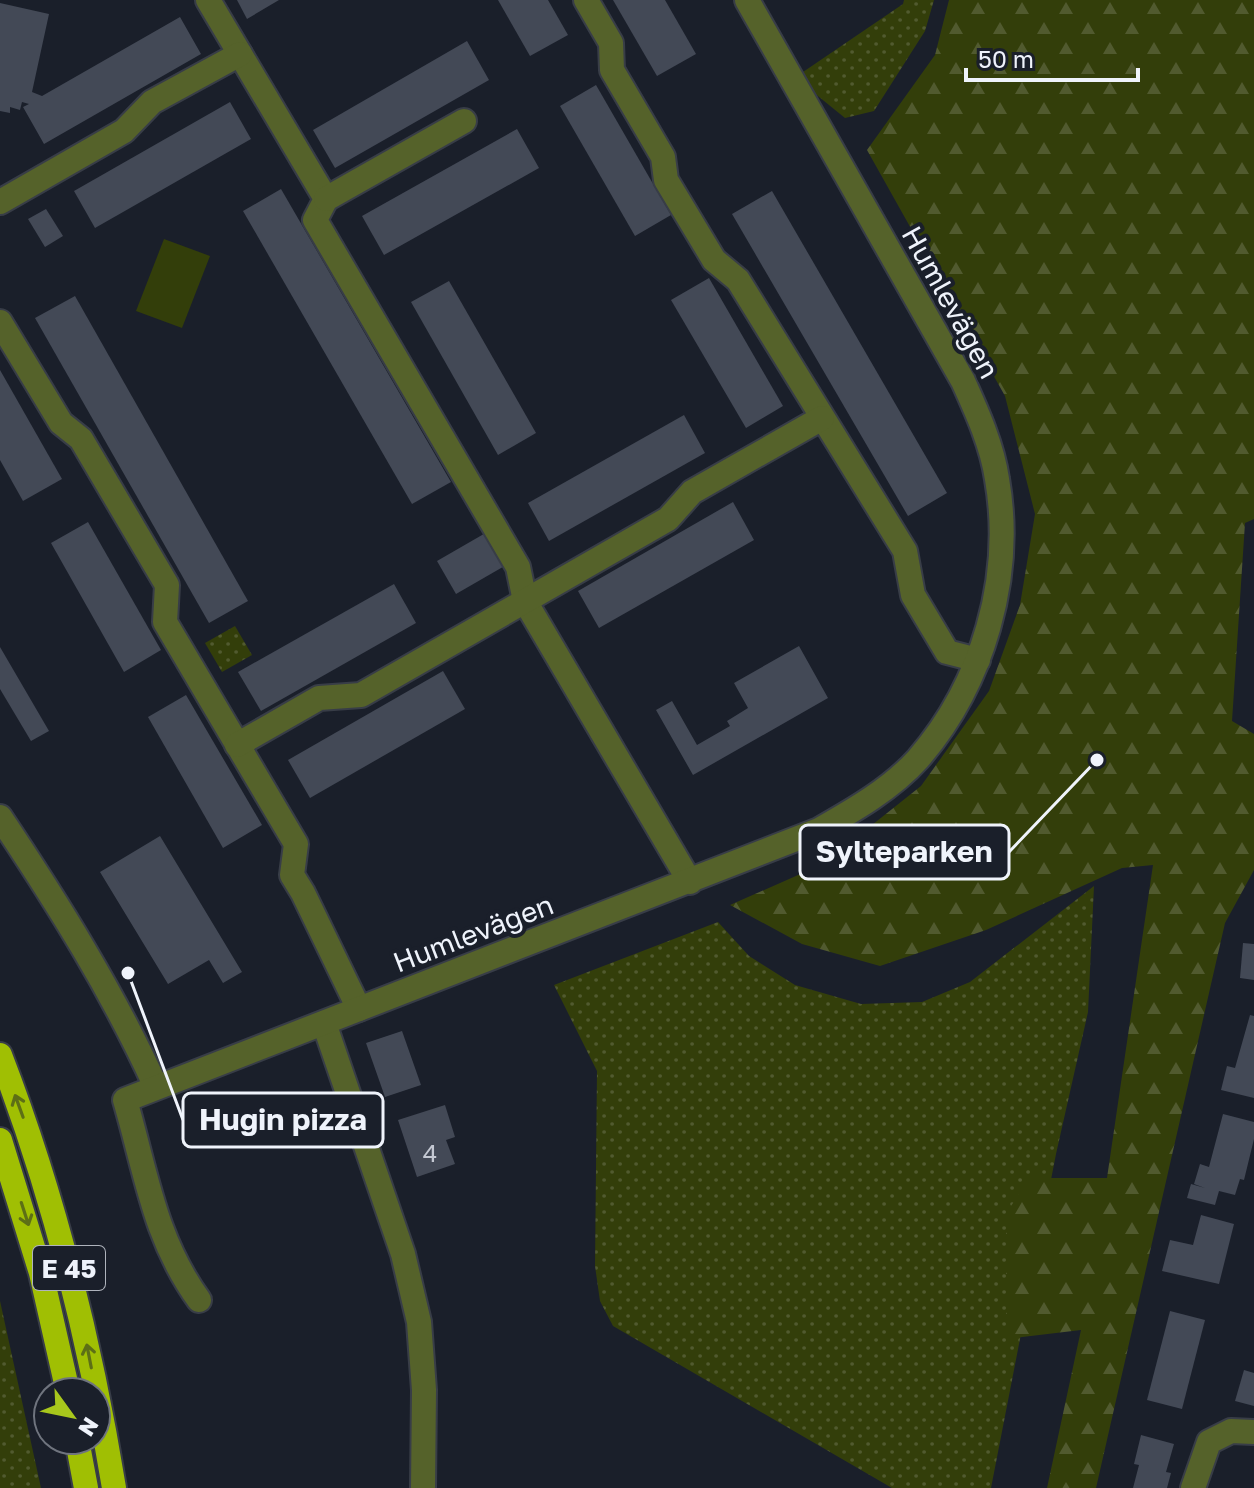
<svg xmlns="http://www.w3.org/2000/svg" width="1254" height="1488" font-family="'Golos Text',sans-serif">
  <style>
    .grass { fill: url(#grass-dots) }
    .forest { fill: url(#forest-firs) }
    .pitch { fill: #333e0a }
    .building { fill: #434956 }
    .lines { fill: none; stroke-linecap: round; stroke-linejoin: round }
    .minor-casing { stroke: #383d47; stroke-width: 28 }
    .highway-casing { stroke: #383d47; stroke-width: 28 }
    .minor { stroke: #55622a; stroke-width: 24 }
    .highway { stroke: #a0bf03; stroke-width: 24 }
    .oneway { stroke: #5d6f16 }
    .labels { text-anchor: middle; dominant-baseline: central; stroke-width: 8; stroke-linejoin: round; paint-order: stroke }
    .number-label { font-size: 24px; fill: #c4c8d2 }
    .shield { fill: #1a1f2a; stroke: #afb3bc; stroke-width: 2 }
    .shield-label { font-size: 26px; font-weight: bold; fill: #eff3fb }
    .street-label { font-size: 28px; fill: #eff3fb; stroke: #1a1f2a }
    .leader { fill: none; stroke: #eff3fb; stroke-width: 3 }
    .callout-dot { fill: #eff3fb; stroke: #1a1f2a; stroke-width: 3 }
    .callout { fill: #1a1f2a; stroke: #eff3fb; stroke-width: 3 }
    .callout-label { font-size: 30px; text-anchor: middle; font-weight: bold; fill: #eff3fb }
  </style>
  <defs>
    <pattern id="grass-dots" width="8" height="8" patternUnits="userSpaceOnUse" patternTransform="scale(2)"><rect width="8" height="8" fill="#333e0a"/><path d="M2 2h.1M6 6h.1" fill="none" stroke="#515a2f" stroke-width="1.8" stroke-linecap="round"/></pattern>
    <pattern id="forest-firs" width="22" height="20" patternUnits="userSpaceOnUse" patternTransform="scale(2)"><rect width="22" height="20" fill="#333e0a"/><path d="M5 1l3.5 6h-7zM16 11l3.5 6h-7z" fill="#515a2f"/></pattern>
  </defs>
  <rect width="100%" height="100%" fill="#1a1f2a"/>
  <!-- grass -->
  <g class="grass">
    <polygon points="904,0 934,0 925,31 874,111 845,118 813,92 803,72 903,4"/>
    <polygon points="235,626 252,655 222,672 205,643"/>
    <polygon points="1094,886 1088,1012 1056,1154 991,1488 892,1488 613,1326 600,1301 595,1266 597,1071 554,985 718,922 749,956 795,985 861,1004 922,1002 970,982"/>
    <polygon points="0,1301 41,1488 0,1488"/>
  </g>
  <!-- forest -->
  <polygon class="forest" points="949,0 1254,0 1254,519 1245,523 1232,721 1254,734 1254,870 1225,923 1096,1488 1047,1488 1081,1330 1006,1339 1006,1214 1029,1178 1107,1178 1153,865 1122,868 986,930 880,966 802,944 730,905 823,864 921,786 989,691 1020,605 1035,514 1005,396 867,150 935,55"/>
  <!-- pitch -->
  <polygon class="pitch" points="164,239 210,256 182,328 136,311"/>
  <!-- building -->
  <g class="building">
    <polygon points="237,0 279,0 247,19"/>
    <polygon points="498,0 548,0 568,35 530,56"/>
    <polygon points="613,0 665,0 696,54 657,76"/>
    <polygon points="0,3 49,14 32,92 42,96 180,17 201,54 44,144 23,107 29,104 22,102 20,110 10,107 10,113 0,111"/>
    <polygon points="467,41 489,80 335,168 313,130"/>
    <polygon points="596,85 671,215 635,236 560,106"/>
    <polygon points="230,102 251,139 95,228 74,191"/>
    <polygon points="517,129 539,168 384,255 362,216"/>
    <polygon points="281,189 451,482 412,504 243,211"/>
    <polygon points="772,191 947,493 908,516 732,214"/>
    <polygon points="46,209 63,236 45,247 28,219"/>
    <polygon points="709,278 783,406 746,428 671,300"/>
    <polygon points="449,281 536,433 498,455 411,302"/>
    <polygon points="75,296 248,601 209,623 35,318"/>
    <polygon points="0,370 62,479 23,501 0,460"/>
    <polygon points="684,415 705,453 549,541 528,503"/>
    <polygon points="733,502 754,540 599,628 578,591"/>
    <polygon points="88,522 161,650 124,672 51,543"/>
    <polygon points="489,531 508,564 456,594 437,561"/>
    <polygon points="394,584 416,623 261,711 238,672"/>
    <polygon points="799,646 828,698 693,775 656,710 672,701 697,745 730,726 727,721 748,708 734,683"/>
    <polygon points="0,647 49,731 31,741 0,689"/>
    <polygon points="443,671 465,709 310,798 288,760"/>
    <polygon points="186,695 262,825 223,848 148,717"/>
    <polygon points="160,836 242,972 223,983 209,960 168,984 100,872"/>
    <polygon points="1243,943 1254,944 1254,980 1240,978"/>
    <polygon points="1250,1015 1254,1016 1254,1098 1221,1090 1227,1066 1235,1068"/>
    <polygon points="402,1031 421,1085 385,1097 366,1043"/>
    <polygon points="445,1105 455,1137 446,1140 455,1164 417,1177 398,1120"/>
    <polygon points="1223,1114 1254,1122 1254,1139 1244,1180 1240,1179 1235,1195 1219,1191 1215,1205 1187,1198 1191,1184 1205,1188 1194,1184 1200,1164 1209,1167"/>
    <polygon points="1201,1215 1234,1224 1219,1284 1162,1271 1170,1240 1193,1245"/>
    <polygon points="1170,1311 1205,1320 1182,1409 1147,1400"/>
    <polygon points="1244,1370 1254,1373 1254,1406 1235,1401"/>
    <polygon points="1141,1435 1174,1444 1166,1472 1171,1473 1167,1488 1133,1488 1139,1465 1134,1464"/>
  </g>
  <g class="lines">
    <defs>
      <g id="minor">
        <polyline points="208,0 326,199 315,220 518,567 525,601 690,882"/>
        <polyline points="586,0 611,43 612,70 663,157 666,180 714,260 738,280 905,551 913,595 947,652 978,660"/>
        <polyline points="326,199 464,121"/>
        <polyline points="0,202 124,131 152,102 240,54"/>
        <polyline points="0,322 61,423 81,439 167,585 165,622 296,844 292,875 303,893 359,1009"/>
        <polyline points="237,745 319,698 361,695 668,519 692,492 822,418"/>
        <path d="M0,817C58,904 113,992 156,1087"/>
        <polyline points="324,1023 403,1254 419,1322 424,1390 423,1488"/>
        <path d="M199,1300C154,1238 146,1172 125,1100L819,830C854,810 891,789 918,759C983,684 1014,577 997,479C992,445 977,412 963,381L747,0"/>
        <polyline points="1193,1488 1209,1442 1231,1431 1254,1432"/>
      </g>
      <g id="highway">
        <path d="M0,1055C54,1195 90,1340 114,1488"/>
        <polyline points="0,1140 41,1273 68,1392"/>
        <polyline points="77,1440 86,1488"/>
      </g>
    </defs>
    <!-- minor casing -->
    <use href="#minor" class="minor-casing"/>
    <!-- highway casing -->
    <use href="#highway" class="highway-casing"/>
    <!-- minor -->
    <use href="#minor" class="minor"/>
    <!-- highway -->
    <use href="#highway" class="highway"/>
  </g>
  <!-- one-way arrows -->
  <defs><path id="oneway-shaft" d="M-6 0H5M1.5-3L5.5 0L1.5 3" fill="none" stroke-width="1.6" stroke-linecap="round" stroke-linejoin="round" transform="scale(2)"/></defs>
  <g class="oneway">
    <use href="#oneway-shaft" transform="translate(19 1106) rotate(-110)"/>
    <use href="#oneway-shaft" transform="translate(25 1214) rotate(72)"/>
    <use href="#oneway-shaft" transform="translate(89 1356) rotate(-101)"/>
  </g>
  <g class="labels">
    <!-- number labels -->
    <g class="number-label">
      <text x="430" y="1152">4</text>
    </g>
    <!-- shield labels -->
    <rect class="shield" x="33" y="1246" width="72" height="44" rx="6"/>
    <g class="shield-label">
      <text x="69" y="1268">E 45</text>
    </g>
    <!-- street labels -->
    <g class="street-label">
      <text transform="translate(951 302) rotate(61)">Humlevägen</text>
      <text transform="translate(473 933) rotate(-21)">Humlevägen</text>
    </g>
  </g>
  <!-- callouts -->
  <path class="leader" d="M1097 760L1009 852M128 973L183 1120"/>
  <g class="callout-dot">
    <circle cx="1097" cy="760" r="8"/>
    <circle cx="128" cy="973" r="8"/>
  </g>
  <g class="callout">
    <rect x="800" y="825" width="209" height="54" rx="8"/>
    <rect x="183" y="1093" width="200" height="54" rx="8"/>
  </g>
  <g class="callout-label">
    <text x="904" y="862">Sylteparken</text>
    <text x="283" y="1130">Hugin pizza</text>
  </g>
  <!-- north arrow -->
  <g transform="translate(72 1416) rotate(123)"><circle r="38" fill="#1a1f2a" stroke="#6f747e" stroke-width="2"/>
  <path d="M0-6L14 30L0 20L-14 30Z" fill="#a8c71c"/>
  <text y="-12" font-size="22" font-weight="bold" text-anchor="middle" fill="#eff3fb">N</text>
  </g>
  <!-- scale -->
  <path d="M966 68v12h172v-12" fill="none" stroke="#eff3fb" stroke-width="4"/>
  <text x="978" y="68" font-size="24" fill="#eff3fb" stroke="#1a1f2a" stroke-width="6" paint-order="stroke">50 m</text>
</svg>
